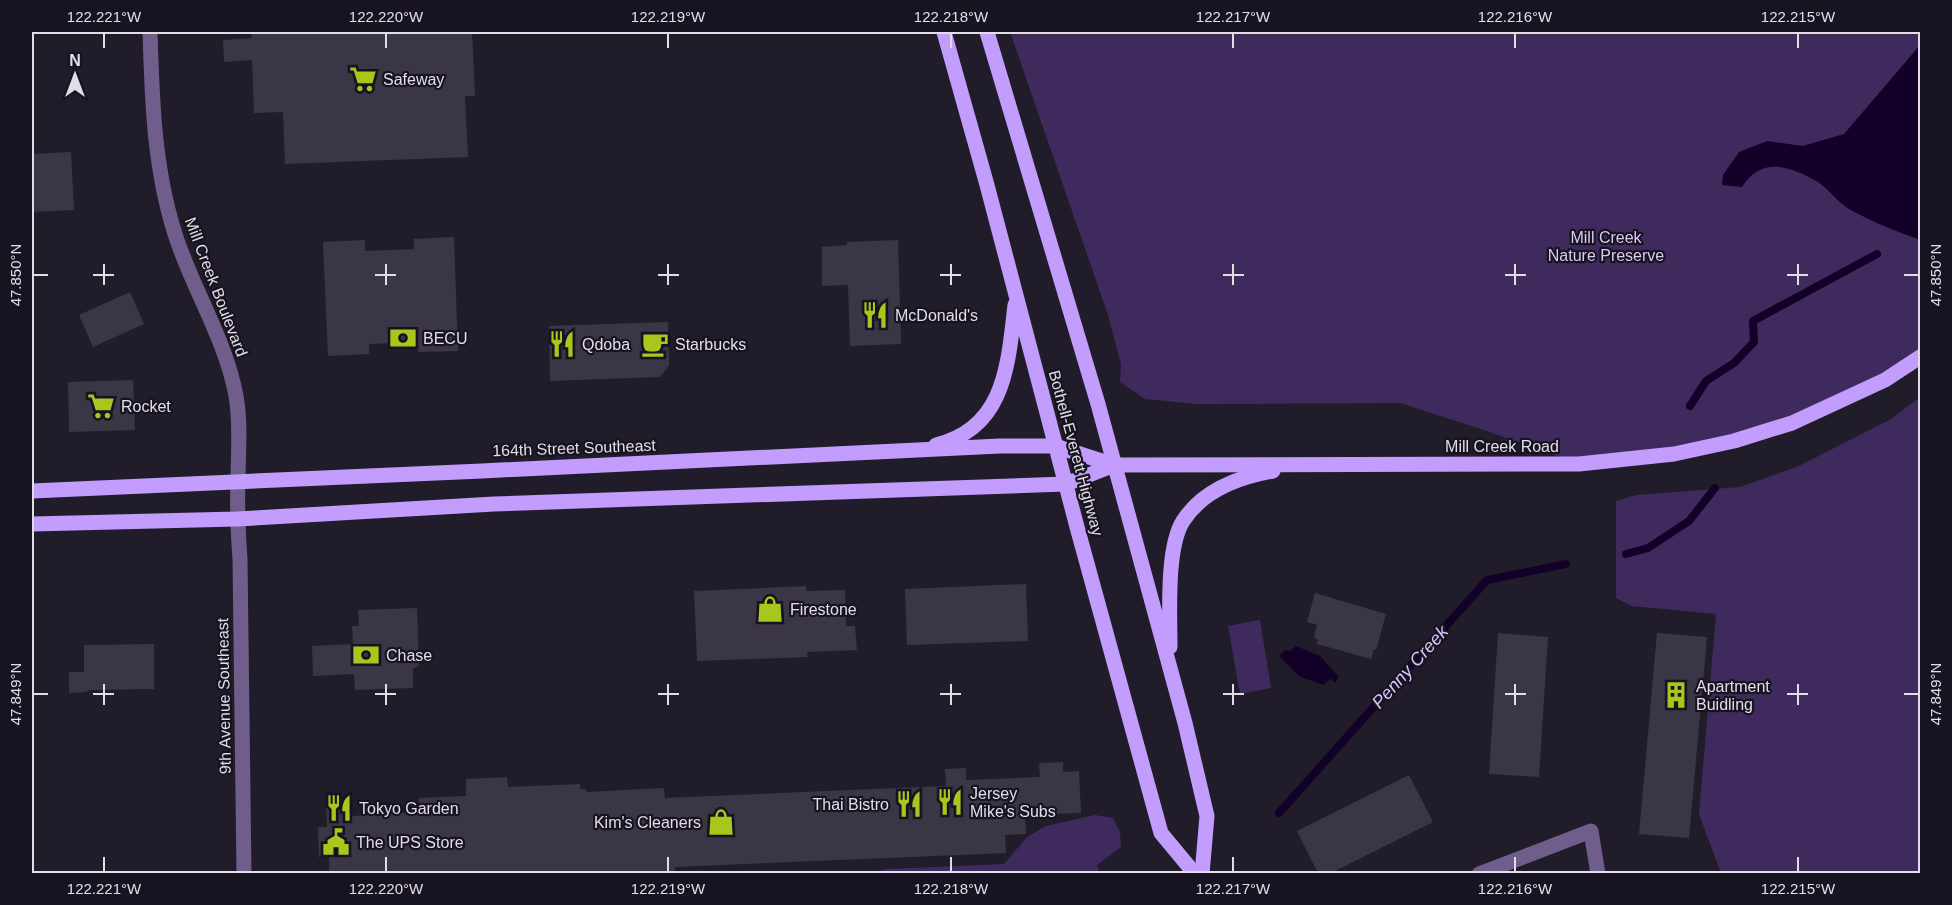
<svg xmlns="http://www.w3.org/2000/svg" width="1952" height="905" font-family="Arial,sans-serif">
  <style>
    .green { fill: #3f2a5d }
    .water { fill: #130028 }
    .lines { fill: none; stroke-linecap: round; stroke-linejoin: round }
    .stream { stroke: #130028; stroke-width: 8 }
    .building { fill: #3b3645 }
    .minor { stroke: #6f5e8c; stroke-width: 15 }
    .major { stroke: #c29dfe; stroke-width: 15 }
    .ticks { fill: none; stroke: #e0dde7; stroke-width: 2 }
    .labels { text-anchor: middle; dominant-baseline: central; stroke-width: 4.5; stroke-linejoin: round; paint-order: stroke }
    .poi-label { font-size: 16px; fill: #e0dde7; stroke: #181320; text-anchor: start }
    .park-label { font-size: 16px; fill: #d7cbf1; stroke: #181320 }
    .street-label { font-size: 16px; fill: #e0dde7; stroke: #181320 }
    .water-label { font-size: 18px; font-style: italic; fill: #d9c5fe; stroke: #181320 }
    .neatline { fill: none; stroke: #e0dde7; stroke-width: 2 }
    .ticks-label { font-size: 15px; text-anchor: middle; fill: #e0dde7 }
  </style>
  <rect width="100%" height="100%" fill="#211c2a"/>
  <!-- green -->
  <g class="green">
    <polygon points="1010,32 1920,32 1920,357 1837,404 1674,454 1579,464 1484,430 1400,403 1196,404 1145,399 1120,382 1121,364 1108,315"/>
    <polygon points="1920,397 1920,873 1721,873 1699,814 1716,614 1631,606 1616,598 1616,501 1636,495 1740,487 1799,466 1891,419"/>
    <polygon points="1260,620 1271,688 1240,694 1228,626"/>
    <polygon points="1095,815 1113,818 1120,832 1121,847 1097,865 1099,873 870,873 886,869 1004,864 1027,837 1046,826"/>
  </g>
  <!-- water -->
  <g class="water">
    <path d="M1920,45V240C1896,231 1872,222 1849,209C1837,202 1829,189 1818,182C1790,166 1762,156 1742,187L1722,185L1723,175L1739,152L1767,141L1803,146L1844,134Z"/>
    <polygon points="1296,646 1320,656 1339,677 1335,683 1331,679 1323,685 1299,676 1279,656 1285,650 1290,651"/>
  </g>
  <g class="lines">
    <!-- stream -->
    <g class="stream">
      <polyline points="1690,406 1706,381 1734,363 1754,342 1753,321 1877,254"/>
      <polyline points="1626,554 1648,548 1689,521 1715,488"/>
      <polyline points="1279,813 1487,580 1566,564"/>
    </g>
  </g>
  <!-- building -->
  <g class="building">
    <polygon points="251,32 472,32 475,96 465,96 468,157 285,164 283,112 254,113 252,60 224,62 223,40 252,38"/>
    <polygon points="71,152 74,210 32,212 32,154"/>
    <polygon points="454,237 458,351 418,352 418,342 369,344 369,354 328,356 323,242 365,240 365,251 414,249 414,239"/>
    <polygon points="898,240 901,344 850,346 848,285 822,286 822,247 847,245 847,242"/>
    <polygon points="130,292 144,324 93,347 79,315"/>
    <polygon points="668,322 669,365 660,377 550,381 549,326"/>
    <polygon points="133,380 135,430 69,432 68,382"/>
    <polygon points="1026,584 1028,641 907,645 905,589"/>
    <polygon points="806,586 806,591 845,590 846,626 855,626 857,650 807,652 808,657 697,661 694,591"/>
    <polygon points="1315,593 1386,614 1376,650 1374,649 1371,659 1317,644 1318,639 1314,638 1317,625 1307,622"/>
    <polygon points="417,608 419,665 413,669 413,688 355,690 354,674 313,676 312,646 353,644 352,626 359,626 358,610"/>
    <polygon points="1498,633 1548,637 1539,777 1489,774"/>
    <polygon points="1657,633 1707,637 1689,838 1639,834"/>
    <polygon points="154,644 154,689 89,690 85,692 69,693 69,672 84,672 84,645"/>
    <polygon points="1063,762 1063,772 1079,771 1081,813 1025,815 1026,834 1005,835 1006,853 675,867 675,873 329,873 329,857 319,857 318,827 327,827 326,802 351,800 352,816 420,812 419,798 466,796 466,779 507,777 508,787 580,784 580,789 586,789 586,792 664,788 665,798 946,786 945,769 966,768 966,780 1040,777 1039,763"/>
    <polygon points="1409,775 1433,822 1331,873 1318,873 1297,831"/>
  </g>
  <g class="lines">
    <!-- minor -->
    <g class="minor">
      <path d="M150,32C152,100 154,168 175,234C192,288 226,340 236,396C241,424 238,453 238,482C237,508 238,533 240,559L244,874"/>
      <polyline points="1479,874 1591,831 1598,874"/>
    </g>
    <!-- major -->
    <g class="major">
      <polyline points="944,32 987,185 1077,527 1161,833 1195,874"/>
      <polyline points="987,32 1098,404 1185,723 1207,816 1202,874"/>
      <path d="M936,445C1006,428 1008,363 1015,305"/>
      <path d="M32,491C355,479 677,460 1000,446H1055L1114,465"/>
      <polyline points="32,524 237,519 494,504 1066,484 1114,465 1579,464 1674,454 1734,441 1792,423 1885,380 1920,357"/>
      <path d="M1170,647C1170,615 1166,548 1183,521C1203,490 1239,477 1273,471"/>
    </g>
  </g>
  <!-- ticks -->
  <path class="ticks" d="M104,33V48M386,33V48M668,33V48M951,33V48M1233,33V48M1515,33V48M1798,33V48M104,264V285M386,264V285M668,264V285M951,264V285M1233,264V285M1515,264V285M1798,264V285M33,275H48M93,275H114M375,275H396M658,275H679M940,275H961M1223,275H1244M1505,275H1526M1787,275H1808M1904,275H1919M104,684V705M386,684V705M668,684V705M951,684V705M1233,684V705M1515,684V705M1798,684V705M33,694H48M93,694H114M375,694H396M658,694H679M940,694H961M1223,694H1244M1505,694H1526M1787,694H1808M1904,694H1919M104,857V872M386,857V872M668,857V872M951,857V872M1233,857V872M1515,857V872M1798,857V872"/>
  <!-- icons -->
  <defs>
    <symbol id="supermarket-bare" viewBox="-9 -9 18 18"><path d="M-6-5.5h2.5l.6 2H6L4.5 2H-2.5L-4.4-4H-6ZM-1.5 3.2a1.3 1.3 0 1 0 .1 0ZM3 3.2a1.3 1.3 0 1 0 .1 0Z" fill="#a8c71d" stroke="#181320" stroke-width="2.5" paint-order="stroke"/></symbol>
    <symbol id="restaurant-bare" viewBox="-9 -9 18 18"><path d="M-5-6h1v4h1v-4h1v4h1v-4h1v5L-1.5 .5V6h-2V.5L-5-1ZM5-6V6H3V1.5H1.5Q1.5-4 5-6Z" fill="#a8c71d" stroke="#181320" stroke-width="2.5" paint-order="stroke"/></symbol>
    <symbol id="bank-bare" viewBox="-9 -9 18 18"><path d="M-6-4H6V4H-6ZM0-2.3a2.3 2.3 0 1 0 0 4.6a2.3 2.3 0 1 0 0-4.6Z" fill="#a8c71d" stroke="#181320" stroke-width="2.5" paint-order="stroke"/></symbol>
    <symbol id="cafe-bare" viewBox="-9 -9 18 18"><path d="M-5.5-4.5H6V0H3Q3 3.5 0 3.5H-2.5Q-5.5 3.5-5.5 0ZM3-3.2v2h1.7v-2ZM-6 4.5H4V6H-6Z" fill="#a8c71d" stroke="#181320" stroke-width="2.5" paint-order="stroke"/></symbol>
    <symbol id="shop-bare" viewBox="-9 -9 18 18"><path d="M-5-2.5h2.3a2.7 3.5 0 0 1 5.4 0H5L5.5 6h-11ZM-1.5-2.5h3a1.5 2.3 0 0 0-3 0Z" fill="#a8c71d" stroke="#181320" stroke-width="2.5" paint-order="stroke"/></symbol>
    <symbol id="building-bare" viewBox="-9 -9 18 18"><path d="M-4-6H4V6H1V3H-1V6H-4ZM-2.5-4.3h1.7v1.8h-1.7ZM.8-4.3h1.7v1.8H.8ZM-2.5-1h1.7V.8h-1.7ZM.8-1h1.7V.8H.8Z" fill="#a8c71d" stroke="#181320" stroke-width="2.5" paint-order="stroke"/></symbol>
    <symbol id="civic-bare" viewBox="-9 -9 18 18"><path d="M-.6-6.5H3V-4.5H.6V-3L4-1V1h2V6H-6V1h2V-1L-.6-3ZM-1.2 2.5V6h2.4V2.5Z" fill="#a8c71d" stroke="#181320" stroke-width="2.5" paint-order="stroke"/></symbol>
  </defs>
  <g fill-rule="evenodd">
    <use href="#supermarket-bare" x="344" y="60" width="38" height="38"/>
    <use href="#restaurant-bare" x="856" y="296" width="38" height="38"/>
    <use href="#bank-bare" x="384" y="319" width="38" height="38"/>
    <use href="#restaurant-bare" x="543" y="325" width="38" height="38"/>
    <use href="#cafe-bare" x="636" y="325" width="38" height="38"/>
    <use href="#supermarket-bare" x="82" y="387" width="38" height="38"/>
    <use href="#shop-bare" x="751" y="590" width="38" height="38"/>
    <use href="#bank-bare" x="347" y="636" width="38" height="38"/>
    <use href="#building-bare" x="1657" y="676" width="38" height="38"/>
    <use href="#restaurant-bare" x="931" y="783" width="38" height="38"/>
    <use href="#restaurant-bare" x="890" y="785" width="38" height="38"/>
    <use href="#restaurant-bare" x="320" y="789" width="38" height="38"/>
    <use href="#shop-bare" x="702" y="803" width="38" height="38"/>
    <use href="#civic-bare" x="317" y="823" width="38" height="38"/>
  </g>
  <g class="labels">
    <!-- poi labels -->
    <g class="poi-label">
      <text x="383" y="79">Safeway</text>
      <text x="895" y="315">McDonald's</text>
      <text x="423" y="338">BECU</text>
      <text x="582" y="344">Qdoba</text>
      <text x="675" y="344">Starbucks</text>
      <text x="121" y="406">Rocket</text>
      <text x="790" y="609">Firestone</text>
      <text x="386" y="655">Chase</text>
      <text x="1696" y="686">Apartment<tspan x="1696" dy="18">Buidling</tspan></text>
      <text x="970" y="793">Jersey<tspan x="970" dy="18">Mike's Subs</tspan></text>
      <text x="889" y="804" text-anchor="end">Thai Bistro</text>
      <text x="359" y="808">Tokyo Garden</text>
      <text x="701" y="822" text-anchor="end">Kim's Cleaners</text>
      <text x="356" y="842">The UPS Store</text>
    </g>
    <!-- park labels -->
    <g class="park-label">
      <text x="1606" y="237">Mill Creek<tspan x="1606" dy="18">Nature Preserve</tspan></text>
    </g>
    <!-- street labels -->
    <g class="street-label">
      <text transform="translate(216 287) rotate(69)">Mill Creek Boulevard</text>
      <text x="1502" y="446">Mill Creek Road</text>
      <text transform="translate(574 448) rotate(-2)">164th Street Southeast</text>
      <text transform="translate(1076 453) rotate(75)">Bothell-Everett Highway</text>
      <text transform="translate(224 696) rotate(-91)">9th Avenue Southeast</text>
    </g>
    <!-- water labels -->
    <g class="water-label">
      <text transform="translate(1410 667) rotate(-48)">Penny Creek</text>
    </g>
  </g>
  <!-- border -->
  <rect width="1952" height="905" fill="none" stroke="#181320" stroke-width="66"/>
  <!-- north arrow -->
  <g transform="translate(75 75)" stroke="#181320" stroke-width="4.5" paint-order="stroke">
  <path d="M0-4.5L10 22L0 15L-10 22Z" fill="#e0dde7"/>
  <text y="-9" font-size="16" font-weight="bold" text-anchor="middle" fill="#e0dde7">N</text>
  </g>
  <rect x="33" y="33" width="1886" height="839" class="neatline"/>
  <g class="ticks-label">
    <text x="104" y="22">122.221°W</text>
    <text x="386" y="22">122.220°W</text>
    <text x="668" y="22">122.219°W</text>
    <text x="951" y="22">122.218°W</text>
    <text x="1233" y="22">122.217°W</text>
    <text x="1515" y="22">122.216°W</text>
    <text x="1798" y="22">122.215°W</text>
    <text transform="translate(16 275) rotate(-90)" y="5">47.850°N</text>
    <text transform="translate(1936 275) rotate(-90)" y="5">47.850°N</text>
    <text transform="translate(16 694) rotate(-90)" y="5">47.849°N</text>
    <text transform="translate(1936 694) rotate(-90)" y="5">47.849°N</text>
    <text x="104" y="894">122.221°W</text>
    <text x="386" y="894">122.220°W</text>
    <text x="668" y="894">122.219°W</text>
    <text x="951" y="894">122.218°W</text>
    <text x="1233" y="894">122.217°W</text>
    <text x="1515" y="894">122.216°W</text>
    <text x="1798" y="894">122.215°W</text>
  </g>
</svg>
